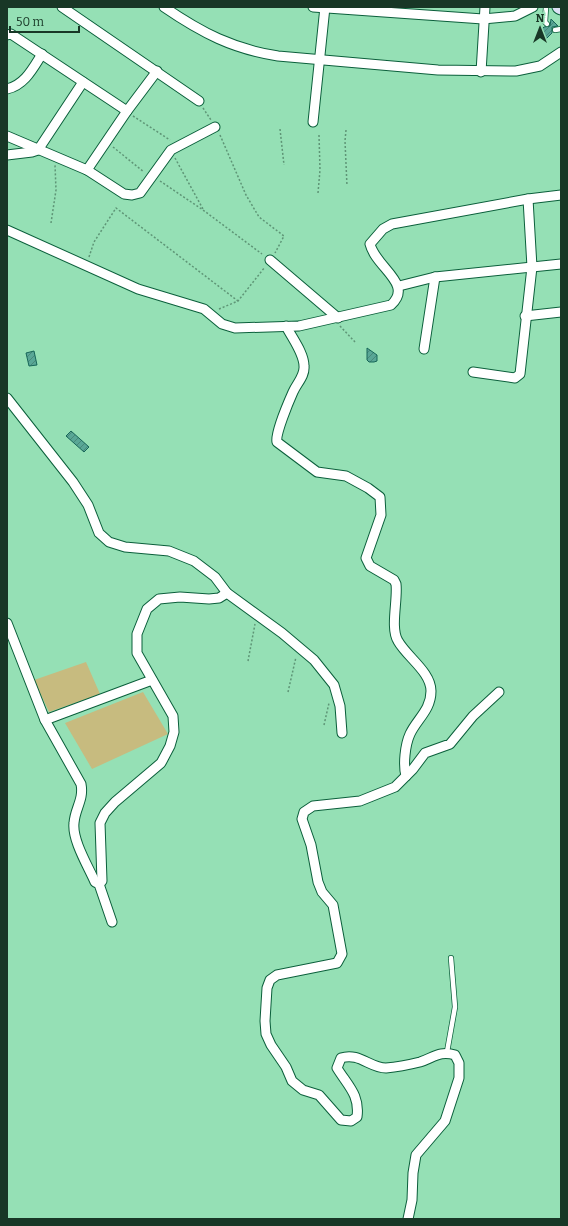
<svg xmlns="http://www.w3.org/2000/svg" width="568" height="1226" font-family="Bitter,serif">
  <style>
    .pitch { fill: #c7bb7f }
    .building { fill: url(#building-hatch); stroke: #176658 }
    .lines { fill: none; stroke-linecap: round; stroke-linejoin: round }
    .lane-casing { stroke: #0b5f3b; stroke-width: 6 }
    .street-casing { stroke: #0b5f3b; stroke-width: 11 }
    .secondary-casing { stroke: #0b5f3b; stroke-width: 15 }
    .path { stroke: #5e9576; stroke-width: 1.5; stroke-dasharray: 2 2; stroke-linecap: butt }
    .lane { stroke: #fff; stroke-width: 4.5 }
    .street { stroke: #fff; stroke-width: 9 }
    .secondary { stroke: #dde0f4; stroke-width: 13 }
  </style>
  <defs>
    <pattern id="building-hatch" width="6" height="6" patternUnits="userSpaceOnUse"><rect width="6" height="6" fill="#59a796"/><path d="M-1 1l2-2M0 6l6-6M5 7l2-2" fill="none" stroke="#49897a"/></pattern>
  </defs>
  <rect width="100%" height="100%" fill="#95e0b5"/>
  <!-- pitch -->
  <g class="pitch">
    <polygon points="86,662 100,694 49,712 34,680"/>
    <polygon points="143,692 168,734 92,769 65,723"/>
  </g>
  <!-- building -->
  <g class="building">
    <polygon points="551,19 558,26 552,27 552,33 544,41 537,34 544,27 550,26"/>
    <polygon points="367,348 377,355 377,361 374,362 369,362 367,360"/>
    <polygon points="34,351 37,365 29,366 26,353"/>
    <polygon points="71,431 89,447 84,452 66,436"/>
  </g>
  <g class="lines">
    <defs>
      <g id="lane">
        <polyline points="546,7 545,22 547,24"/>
        <polyline points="555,30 561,29"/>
        <polyline points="447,1052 455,1007 451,958"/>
      </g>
      <g id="street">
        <polyline points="62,7 199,101"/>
        <path d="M164,7C202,33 233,49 278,56L438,70L516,71L540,66L561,52"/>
        <polyline points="313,7 483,19 515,16 533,7"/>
        <polyline points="7,35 11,34 127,111"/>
        <polyline points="481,72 485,7"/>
        <path d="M7,89C25,85 33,68 42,54"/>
        <polyline points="313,122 325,7"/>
        <polyline points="7,136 87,170 124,194 132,195 140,193 171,150 215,127"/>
        <polyline points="7,155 32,152 38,150 83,82"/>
        <polyline points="87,170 127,111 157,71"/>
        <path d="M7,230L138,289L204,309L222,324L235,328L299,326L391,305C414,284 376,268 370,244L383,229L392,224L528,199L561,195"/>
        <polyline points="270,260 338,318"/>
        <polyline points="399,286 435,277 561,264"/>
        <polyline points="525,316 561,312"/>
        <path d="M286,326C292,338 304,353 304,366C305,376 297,383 293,392C289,401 275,434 277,442L317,472L346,476L368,488L380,497L381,515L366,558L370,566L394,580L396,584C398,600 390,628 398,641C407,657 431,672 431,691C431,710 417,719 410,734C405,745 403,765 406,776"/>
        <polyline points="424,349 435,277"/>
        <polyline points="473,372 515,378 520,374 532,267 528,199"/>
        <polyline points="7,398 73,482 88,505 99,533 109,542 125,547 169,551 194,561 215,577 227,593 282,633 314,660 334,685 340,706 342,733"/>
        <path d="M7,623L45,720L81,784C84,800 75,808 74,823C72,840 88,866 95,882L99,884L112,922"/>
        <polyline points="45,720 152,680"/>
        <polyline points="99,884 102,881 100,823 105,813 115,802 161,763 170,746 174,732 173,716 137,653 137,634 147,609 159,599 180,597 209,599 219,598 227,593"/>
        <path d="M408,1219L412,1200L413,1173L416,1155L445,1121L459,1078V1063L455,1055C440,1050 433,1058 420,1062C408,1065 398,1067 386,1068C370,1068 359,1052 341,1058L337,1068C348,1086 360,1095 357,1117L351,1121L341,1120L319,1095L303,1090L292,1081L286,1067L271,1045L266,1034L265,1021L267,988L270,980L277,975L337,963L342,954L333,905L322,892L318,882L311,845L302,819L304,812L313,806L360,801L395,787L413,769L425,753L450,744L473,716L499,692"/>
      </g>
      <polyline id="secondary" points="559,7 561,8"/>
    </defs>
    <!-- lane casing -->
    <use href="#lane" class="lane-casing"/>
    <!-- street casing -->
    <use href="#street" class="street-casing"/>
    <!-- secondary casing -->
    <use href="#secondary" class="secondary-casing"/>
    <!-- path -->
    <g class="path">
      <polyline points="203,108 211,120"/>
      <polyline points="133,116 170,140"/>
      <polyline points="280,129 284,165"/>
      <polyline points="346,130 345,141 347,186"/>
      <polyline points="220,135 246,195 259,217 284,236 275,253"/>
      <polyline points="113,147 144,172"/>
      <polyline points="175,158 203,209"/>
      <polyline points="160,181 203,210 262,254"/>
      <polyline points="318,193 320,170 319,135"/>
      <polyline points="51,223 56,190 55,165"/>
      <polyline points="89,257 94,242 116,208 238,301"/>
      <polyline points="219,309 238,301 265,267"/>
      <polyline points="340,326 355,342"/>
      <polyline points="248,661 255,624"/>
      <polyline points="288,692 296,657"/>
      <polyline points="324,725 329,703"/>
    </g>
    <!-- lane -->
    <use href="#lane" class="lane"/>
    <!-- street -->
    <use href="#street" class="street"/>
    <!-- secondary -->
    <use href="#secondary" class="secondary"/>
  </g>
  <!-- border -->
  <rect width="568" height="1226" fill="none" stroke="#183726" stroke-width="16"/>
  <!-- north arrow -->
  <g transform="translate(540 28)" stroke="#95e0b5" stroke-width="3" paint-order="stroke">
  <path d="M0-3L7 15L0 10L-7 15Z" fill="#183726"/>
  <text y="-6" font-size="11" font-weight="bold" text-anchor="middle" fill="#183726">N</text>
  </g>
  <!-- scale -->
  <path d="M10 26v6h69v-6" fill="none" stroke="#183726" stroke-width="2"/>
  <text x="16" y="26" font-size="12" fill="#183726" stroke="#95e0b5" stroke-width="3" paint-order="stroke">50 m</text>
</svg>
